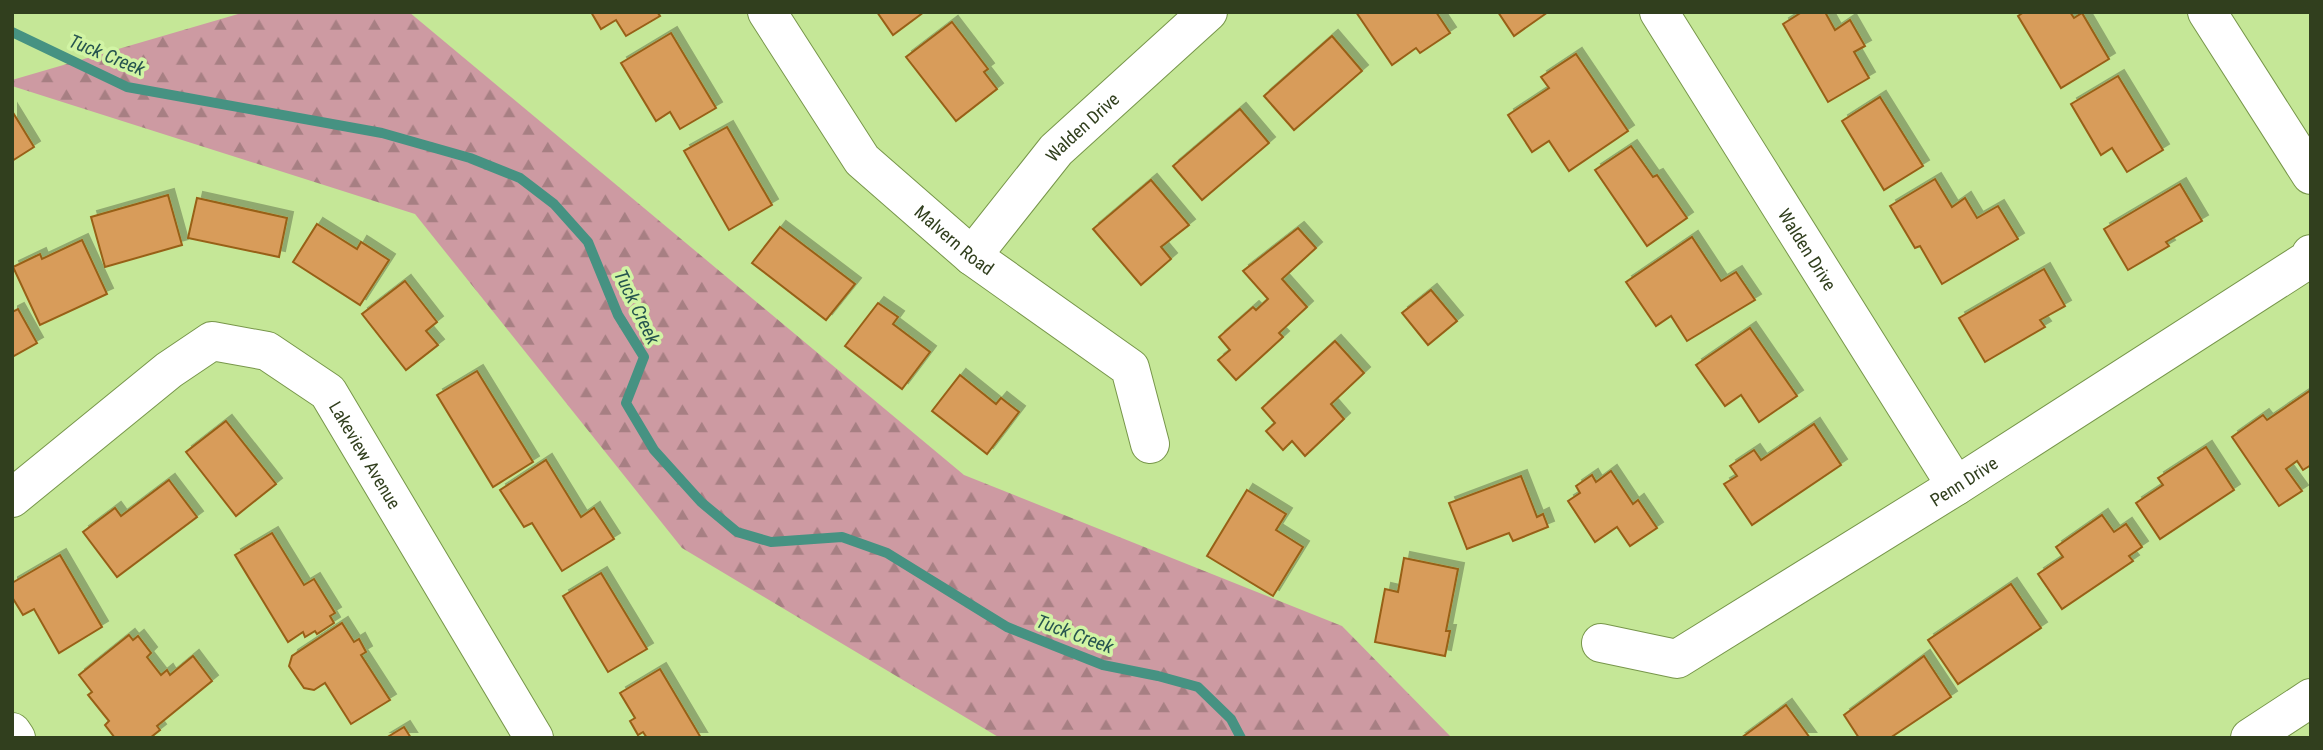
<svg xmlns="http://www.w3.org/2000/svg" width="2323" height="750" font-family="'Roboto Condensed',sans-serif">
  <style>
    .forest { fill: url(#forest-firs) }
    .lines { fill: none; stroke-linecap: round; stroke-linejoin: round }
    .stream { stroke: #469282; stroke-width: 10 }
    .building { fill: #d89c5a; stroke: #986017; stroke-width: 2; filter: url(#shadow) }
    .minor-casing { stroke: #77964a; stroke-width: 40 }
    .primary-casing { stroke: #77964a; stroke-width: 40 }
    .minor { stroke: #fff; stroke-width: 38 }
    .primary { stroke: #fff; stroke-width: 38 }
    .labels { text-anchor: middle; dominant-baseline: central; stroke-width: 7; stroke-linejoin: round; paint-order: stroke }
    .street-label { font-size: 18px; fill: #313f1e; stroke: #d1f4a4 }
    .water-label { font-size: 19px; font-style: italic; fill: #26544f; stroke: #d1f4a4 }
  </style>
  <defs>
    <pattern id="forest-firs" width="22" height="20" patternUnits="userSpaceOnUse" patternTransform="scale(1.75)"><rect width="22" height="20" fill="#cd9aa2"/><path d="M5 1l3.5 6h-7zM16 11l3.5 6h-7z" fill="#a77f83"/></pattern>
    <filter id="shadow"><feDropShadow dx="6" dy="-6" stdDeviation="0" flood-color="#0004"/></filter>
  </defs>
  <rect width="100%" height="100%" fill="#c5e797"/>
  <!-- forest -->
  <polygon class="forest" points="245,12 409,12 964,475 1342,626 1452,738 1000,738 682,548 415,214 12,86 12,80"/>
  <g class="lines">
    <!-- stream -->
    <polyline class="stream" points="12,32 127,87 382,133 470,158 520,178 554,204 588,242 618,315 644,357 626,403 654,450 701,502 737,532 771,542 842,537 887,553 1007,627 1103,665 1158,676 1198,687 1231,719 1241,738"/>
  </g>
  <!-- building -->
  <g class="building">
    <polygon points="591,12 657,12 660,16 626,36 616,20 601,29"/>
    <polygon points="877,12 924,12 893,35"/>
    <polygon points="1356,12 1436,12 1450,33 1420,53 1416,48 1392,65"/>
    <polygon points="1498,12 1548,12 1514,36"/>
    <polygon points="1802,12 1825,12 1835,30 1850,20 1865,46 1854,52 1869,78 1828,102 1783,24"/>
    <polygon points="2024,12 2070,12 2074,18 2082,13 2109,59 2061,88 2018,16"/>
    <polygon points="952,22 988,69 984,72 997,89 956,121 906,57"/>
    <polygon points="671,33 716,108 680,129 670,112 656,121 621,63"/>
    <polygon points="1332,36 1362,71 1294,130 1264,96"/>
    <polygon points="1576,54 1628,131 1569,171 1549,141 1532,152 1508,115 1549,88 1541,77"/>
    <polygon points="2118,76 2163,150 2127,172 2112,148 2101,155 2071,104"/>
    <polygon points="1880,97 1923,166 1884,190 1842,121"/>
    <polygon points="1240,109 1269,143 1202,200 1173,166"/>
    <polygon points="12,111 34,147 12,161"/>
    <polygon points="727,127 772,205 729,230 684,151"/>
    <polygon points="1631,146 1653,177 1657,175 1687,218 1647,246 1595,170"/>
    <polygon points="1935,179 1952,207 1965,198 1977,218 1998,206 2018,239 1942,284 1920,246 1915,248 1890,206"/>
    <polygon points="1151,180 1189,225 1161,247 1171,259 1141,285 1093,229"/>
    <polygon points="2180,184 2202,221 2166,242 2169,246 2128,270 2104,229"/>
    <polygon points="168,195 182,245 105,267 91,217"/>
    <polygon points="197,198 287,218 279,257 188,238"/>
    <polygon points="317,224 357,249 361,242 389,260 360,305 293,262"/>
    <polygon points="780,227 855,284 826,320 752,263"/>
    <polygon points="1298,228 1316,248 1282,279 1307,307 1279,333 1283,337 1236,380 1218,360 1230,350 1219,337 1253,307 1256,310 1268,299 1243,271"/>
    <polygon points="1692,237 1721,281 1736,272 1755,300 1687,341 1671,316 1656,326 1626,282"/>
    <polygon points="82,240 107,294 40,325 13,267 40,254 42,259"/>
    <polygon points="2044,269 2065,306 2040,320 2045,327 1985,362 1959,318"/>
    <polygon points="405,281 437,322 426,331 438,345 406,370 362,314"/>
    <polygon points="1431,290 1457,321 1428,345 1402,313"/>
    <polygon points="878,303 898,317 893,324 930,352 902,389 845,346"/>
    <polygon points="18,309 37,343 12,357 12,312"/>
    <polygon points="1750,328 1797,396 1759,422 1741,395 1725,406 1696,365"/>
    <polygon points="1335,341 1364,373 1331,404 1344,419 1305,456 1292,441 1283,450 1266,431 1275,423 1262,408"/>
    <polygon points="477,371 533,462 493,487 437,395"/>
    <polygon points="960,375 996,404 1001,398 1019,412 987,454 932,411"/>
    <polygon points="2311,390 2311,465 2303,470 2297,461 2286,469 2302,491 2279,506 2232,437 2263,415 2267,420"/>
    <polygon points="226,421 276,484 236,516 186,452"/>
    <polygon points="1814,424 1841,465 1752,525 1724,484 1737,476 1730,466 1754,450 1761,460"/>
    <polygon points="2206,447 2234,490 2160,539 2136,503 2163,485 2158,478"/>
    <polygon points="546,460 581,517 594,508 614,539 562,571 532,523 524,527 500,490"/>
    <polygon points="1611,471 1633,504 1638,500 1657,528 1630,546 1617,527 1595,542 1568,501 1580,493 1576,486 1592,475 1596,482"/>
    <polygon points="1521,476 1537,517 1543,514 1548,527 1513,541 1509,533 1467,549 1449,503"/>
    <polygon points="169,480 197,517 117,577 83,532 115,508 121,516"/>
    <polygon points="1247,490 1286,514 1276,530 1303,547 1273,596 1207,556"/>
    <polygon points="2102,515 2114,532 2126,524 2142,547 2129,556 2133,561 2062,609 2038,574 2063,557 2056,547"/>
    <polygon points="272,533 304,585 314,579 335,613 330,616 334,623 317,634 315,631 305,637 303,632 288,642 235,555"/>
    <polygon points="60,555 102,627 59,653 34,609 23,615 12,597 12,583"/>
    <polygon points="1404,558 1458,569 1446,631 1450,631 1445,656 1375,642 1385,589 1398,592"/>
    <polygon points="601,573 647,649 608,672 563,596"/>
    <polygon points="2011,584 2041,628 1958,684 1928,640"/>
    <polygon points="342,623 354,642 359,639 366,652 361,655 390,700 351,724 325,683 314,690 304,688 289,666 292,656"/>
    <polygon points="129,635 133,640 138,636 151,653 147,657 161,675 167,670 170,675 193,656 212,681 157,726 160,730 150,738 115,738 105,725 109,721 88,695 92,692 79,675"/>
    <polygon points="1924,656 1951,697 1890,738 1859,738 1844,715"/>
    <polygon points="660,669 701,738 647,738 643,732 638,735 630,721 635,718 620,693"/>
    <polygon points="1786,705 1810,738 1741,738"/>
    <polygon points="404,727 411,738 386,738"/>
  </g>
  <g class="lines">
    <defs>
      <g id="minor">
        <path id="s1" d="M767,12L862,160L972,256L1130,368L1150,444"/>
        <path id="s2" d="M1659,12L1956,486"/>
        <polyline points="2207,12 2311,175"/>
        <path id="s3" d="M972,256L1056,150L1208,12"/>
        <path id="s4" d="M12,498L169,370L212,341L267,351L328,392L534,738"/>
        <path id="s5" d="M1601,643L1677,659L1956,486L2309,259L2311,254"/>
        <polyline points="12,732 16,738"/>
      </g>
      <polyline id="primary" points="2250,738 2311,698"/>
    </defs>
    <!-- minor casing -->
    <use href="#minor" class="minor-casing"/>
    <!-- primary casing -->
    <use href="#primary" class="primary-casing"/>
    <!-- minor -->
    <use href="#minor" class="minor"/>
    <!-- primary -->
    <use href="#primary" class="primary"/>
  </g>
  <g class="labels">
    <!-- street labels -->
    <g class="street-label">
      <text stroke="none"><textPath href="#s3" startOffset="170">Walden Drive</textPath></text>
      <text stroke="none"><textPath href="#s1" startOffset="298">Malvern Road</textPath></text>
      <text stroke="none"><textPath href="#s2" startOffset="280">Walden Drive</textPath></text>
      <text stroke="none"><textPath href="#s4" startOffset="457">Lakeview Avenue</textPath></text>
      <text stroke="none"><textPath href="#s5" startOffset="415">Penn Drive</textPath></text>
    </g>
    <!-- water labels -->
    <g class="water-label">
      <text transform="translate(107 55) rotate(22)">Tuck Creek</text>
      <text transform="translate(637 307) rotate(64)">Tuck Creek</text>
      <text transform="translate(1075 634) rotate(20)">Tuck Creek</text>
    </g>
  </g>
  <!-- border -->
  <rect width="2323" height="750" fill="none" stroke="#313f1e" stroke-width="28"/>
</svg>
